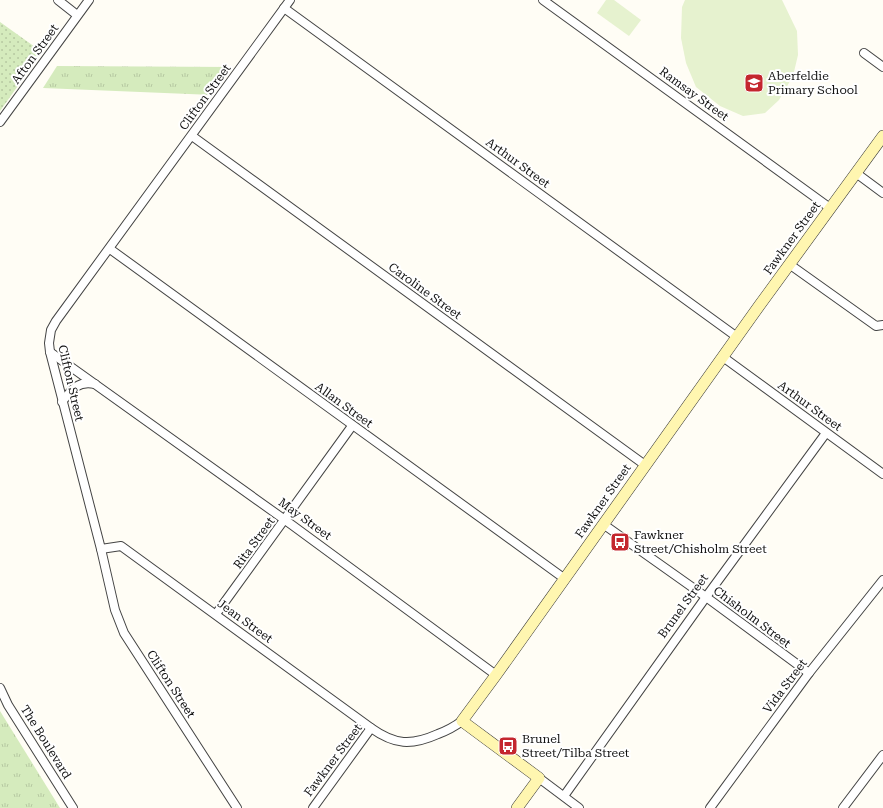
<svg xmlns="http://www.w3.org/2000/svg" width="883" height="808" font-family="'Roboto Serif',serif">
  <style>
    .grass { fill: url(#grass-dots) }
    .park { fill: url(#park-tufts) }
    .pitch { fill: #e6f2cf }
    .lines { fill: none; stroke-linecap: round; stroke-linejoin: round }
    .street-casing { stroke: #444; stroke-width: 10 }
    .secondary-casing { stroke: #333; stroke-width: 12 }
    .street { stroke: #fff; stroke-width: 8 }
    .secondary { stroke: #fff6b0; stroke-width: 11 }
    .labels { text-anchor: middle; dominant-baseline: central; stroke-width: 4; stroke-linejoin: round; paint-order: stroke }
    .street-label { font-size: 12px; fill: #111; stroke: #fff }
    .poi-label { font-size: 12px; fill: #111; stroke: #fff; text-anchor: start }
  </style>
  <defs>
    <pattern id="grass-dots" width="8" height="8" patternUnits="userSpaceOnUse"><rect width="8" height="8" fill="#d5ebbd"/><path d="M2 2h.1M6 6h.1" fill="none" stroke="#b6c8a1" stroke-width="1.8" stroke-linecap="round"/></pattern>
    <pattern id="park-tufts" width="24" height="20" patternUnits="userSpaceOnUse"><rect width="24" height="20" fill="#d5ebbd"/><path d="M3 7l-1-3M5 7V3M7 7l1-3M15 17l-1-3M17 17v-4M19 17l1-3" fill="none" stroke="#b6c8a1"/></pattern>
  </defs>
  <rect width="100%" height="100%" fill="#fffdf5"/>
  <!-- grass -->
  <polygon class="grass" points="0,22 42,52 0,111"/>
  <!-- park -->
  <g class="park">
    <polygon points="57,66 232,67 213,95 43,88"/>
    <polygon points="0,711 60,808 0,808"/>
  </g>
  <!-- pitch -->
  <g class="pitch">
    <polygon points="606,0 614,0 641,20 629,36 597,13"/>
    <polygon points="685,0 782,0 783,2 797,31 798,55 793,76 779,100 765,113 743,116 720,106 696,87 686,63 681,38 682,7"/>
  </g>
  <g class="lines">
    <defs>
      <g id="street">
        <polyline points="58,0 77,15"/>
        <polyline points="543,0 830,208"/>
        <polyline points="284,8 737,337"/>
        <polyline points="864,53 883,67"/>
        <polyline points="0,122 89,0"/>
        <polyline points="192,136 645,465"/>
        <polyline points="856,173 883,193"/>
        <polyline points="110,249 565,579"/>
        <polyline points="789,264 876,326 883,325"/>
        <polyline points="50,352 292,525 496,675"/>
        <polyline points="723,357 883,474"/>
        <path d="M62,402C71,390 78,380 95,384"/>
        <polyline points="603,524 706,597 809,673"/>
        <polyline points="101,549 121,546 371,728"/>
        <polyline points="216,614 352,426"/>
        <polyline points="0,688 8,705 73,808"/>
        <polyline points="539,778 579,808"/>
        <polyline points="564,796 706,597 826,433"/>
        <polyline points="237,808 124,633 115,610 101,549 50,352 49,343 51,330 56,321 290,0"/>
        <path d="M313,808L371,728C395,745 411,746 438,734C446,731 454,727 462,721"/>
        <polyline points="710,808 809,673 883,580"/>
        <polyline points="843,808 883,755"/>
      </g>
      <polyline id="secondary" points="517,808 539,778 462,721 496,675 759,306 883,136"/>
    </defs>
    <!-- street casing -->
    <use href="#street" class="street-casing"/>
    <!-- secondary casing -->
    <use href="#secondary" class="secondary-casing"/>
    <!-- street -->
    <use href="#street" class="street"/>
    <!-- secondary -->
    <use href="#secondary" class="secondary"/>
  </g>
  <!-- icons -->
  <defs>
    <symbol id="school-square" viewBox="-11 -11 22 22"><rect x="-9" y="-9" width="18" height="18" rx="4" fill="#c4262e" stroke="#fff"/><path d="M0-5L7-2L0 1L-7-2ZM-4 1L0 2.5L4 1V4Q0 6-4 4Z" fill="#fff"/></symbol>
    <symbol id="bus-square" viewBox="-11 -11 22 22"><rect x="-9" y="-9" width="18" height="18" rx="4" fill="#c4262e" stroke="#fff"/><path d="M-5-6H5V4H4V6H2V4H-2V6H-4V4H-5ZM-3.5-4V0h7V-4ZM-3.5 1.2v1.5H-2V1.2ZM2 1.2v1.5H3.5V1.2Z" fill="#fff"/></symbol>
  </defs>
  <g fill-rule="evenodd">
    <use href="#school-square" x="743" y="72" width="22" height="22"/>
    <use href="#bus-square" x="609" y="531" width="22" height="22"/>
    <use href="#bus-square" x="497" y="735" width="22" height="22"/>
  </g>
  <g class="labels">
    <!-- street labels -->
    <g class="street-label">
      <text transform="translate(35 54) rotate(-54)">Afton Street</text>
      <text transform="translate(694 94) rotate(36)">Ramsay Street</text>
      <text transform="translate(205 97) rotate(-54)">Clifton Street</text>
      <text transform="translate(518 163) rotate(36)">Arthur Street</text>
      <text transform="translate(792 238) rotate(-54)">Fawkner Street</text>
      <text transform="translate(425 291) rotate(36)">Caroline Street</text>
      <text transform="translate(71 383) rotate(77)">Clifton Street</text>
      <text transform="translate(344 405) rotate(36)">Allan Street</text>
      <text transform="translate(810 406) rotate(36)">Arthur Street</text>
      <text transform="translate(603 501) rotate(-55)">Fawkner Street</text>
      <text transform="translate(305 519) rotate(36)">May Street</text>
      <text transform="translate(254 543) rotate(-54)">Rita Street</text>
      <text transform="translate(683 606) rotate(-54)">Brunel Street</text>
      <text transform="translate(752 617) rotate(37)">Chisholm Street</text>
      <text transform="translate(245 621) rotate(36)">Jean Street</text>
      <text transform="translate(171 684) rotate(57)">Clifton Street</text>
      <text transform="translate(785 686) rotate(-53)">Vida Street</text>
      <text transform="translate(46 742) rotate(58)">The Boulevard</text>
      <text transform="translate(333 760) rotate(-53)">Fawkner Street</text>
    </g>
    <!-- poi labels -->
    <g class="poi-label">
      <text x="768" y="76">Aberfeldie<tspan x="768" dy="14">Primary School</tspan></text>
      <text x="634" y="535">Fawkner<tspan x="634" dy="14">Street/Chisholm Street</tspan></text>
      <text x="522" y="739">Brunel<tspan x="522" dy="14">Street/Tilba Street</tspan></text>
    </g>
  </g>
</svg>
